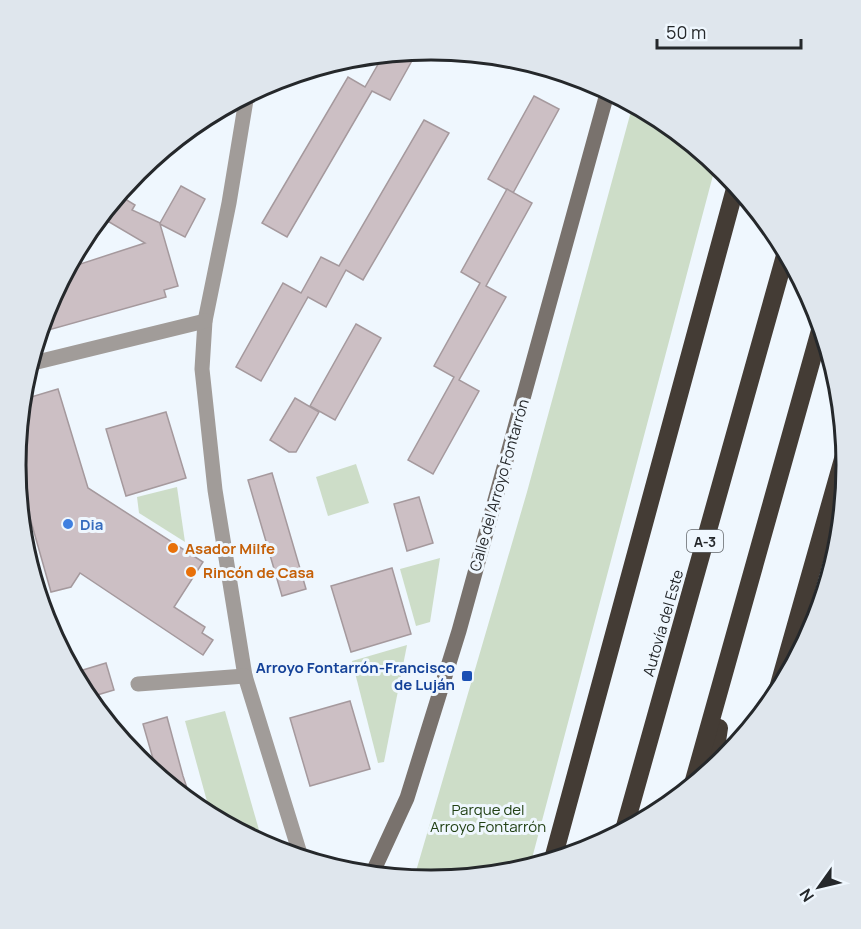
<svg xmlns="http://www.w3.org/2000/svg" width="861" height="929" font-family="Manrope,sans-serif">
  <style>
    .green { fill: #cdddc8 }
    .building { fill: #ccbfc4; stroke: #a5999d; stroke-width: 1.5 }
    .lines { fill: none; stroke-linecap: round; stroke-linejoin: round }
    .street { stroke: #a19c99; stroke-width: 15 }
    .secondary { stroke: #79726d; stroke-width: 15 }
    .highway { stroke: #443c35; stroke-width: 18 }
    .shop-dot { fill: #3f7fe0; stroke: #eff7fe; stroke-width: 2 }
    .food-dot { fill: #e8710a; stroke: #eff7fe; stroke-width: 2 }
    .transit-dot { fill: #1a4fb4; stroke: #eff7fe; stroke-width: 2 }
    .labels { text-anchor: middle; dominant-baseline: central; stroke-width: 6; stroke-linejoin: round; paint-order: stroke }
    .shield { fill: #eff7fe; stroke: #62666a; stroke-width: 1.5 }
    .shield-label { font-size: 14px; font-weight: bold; fill: #25282b }
    .street-label { font-size: 15px; fill: #25282b; stroke: #eff7fe }
    .shop-label { font-size: 15px; font-weight: bold; fill: #366cbe; stroke: #eff7fe; text-anchor: start }
    .food-label { font-size: 15px; font-weight: bold; fill: #c56008; stroke: #eff7fe; text-anchor: start }
    .transit-label { font-size: 15px; font-weight: bold; fill: #164399; stroke: #eff7fe; text-anchor: end }
    .park-label { font-size: 15px; fill: #214014; stroke: #eff7fe }
    .rim { fill: none; stroke: #25282b; stroke-width: 3 }
  </style>
  <rect width="100%" height="100%" fill="#eff7fe"/>
  <!-- green -->
  <g class="green">
    <path d="M633,104L662,119L716,164L530,866C495,877 451,882 414,878L527,492Z"/>
    <polygon points="356,464 369,503 328,516 316,477"/>
    <polygon points="177,487 185,542 139,513 137,497"/>
    <polygon points="440,558 430,622 416,626 400,569"/>
    <polygon points="407,645 384,762 378,763 352,661"/>
    <polygon points="225,711 263,844 211,816 185,721"/>
  </g>
  <!-- building -->
  <g class="building">
    <polygon points="418,50 390,100 372,91 287,237 262,223 348,77 365,87 384,54"/>
    <polygon points="534,96 559,109 513,193 488,179"/>
    <polygon points="424,120 449,133 363,280 346,270 326,307 308,297 261,381 236,367 283,283 301,293 321,257 339,266"/>
    <polygon points="181,186 205,199 185,237 160,224 178,286 164,290 166,297 38,333 47,305 68,268 145,243 99,216 117,194 135,205 132,210 160,223"/>
    <polygon points="507,189 532,203 486,286 506,297 459,380 479,391 433,474 408,460 454,377 434,366 480,283 461,272"/>
    <polygon points="356,324 381,338 335,420 310,406"/>
    <polygon points="58,389 88,488 203,562 174,607 205,627 202,633 213,640 203,655 80,573 71,587 51,592 15,465 21,400"/>
    <polygon points="295,398 319,412 296,452 289,452 270,440"/>
    <polygon points="166,412 186,478 126,496 106,429"/>
    <polygon points="272,473 306,589 282,596 248,480"/>
    <polygon points="419,497 433,543 407,551 394,504"/>
    <polygon points="392,568 411,634 351,652 331,586"/>
    <polygon points="106,663 114,690 87,698 73,673"/>
    <polygon points="350,701 370,769 310,786 290,718"/>
    <polygon points="167,717 183,776 192,803 158,776 143,724"/>
  </g>
  <g class="lines">
    <!-- street -->
    <g class="street">
      <polyline points="247,94 229,203 205,321 202,369 215,490 245,676 301,857"/>
      <polyline points="29,364 205,321"/>
      <polyline points="138,684 245,676"/>
    </g>
    <!-- secondary -->
    <polyline class="secondary" points="372,874 407,798 459,631 608,90"/>
    <!-- highway -->
    <g class="highway">
      <polyline points="777,692 845,452"/>
      <polyline points="713,768 719,728"/>
      <polyline points="693,784 821,327"/>
      <polyline points="624,830 786,252"/>
      <polyline points="553,859 736,185"/>
    </g>
  </g>
  <!-- markers -->
  <circle class="shop-dot" cx="68" cy="524" r="6"/>
  <g class="food-dot">
    <circle cx="173" cy="548" r="6"/>
    <circle cx="191" cy="572" r="6"/>
  </g>
  <rect class="transit-dot" x="461" y="670" width="12" height="12" rx="3"/>
  <g class="labels">
    <!-- shield labels -->
    <rect class="shield" x="687" y="530" width="36" height="22" rx="4.5"/>
    <g class="shield-label">
      <text x="705" y="541">A-3</text>
    </g>
    <!-- street labels -->
    <g class="street-label">
      <text transform="translate(499 485) rotate(-74)">Calle del Arroyo Fontarrón</text>
      <text transform="translate(663 623) rotate(-74)">Autovía del Este</text>
    </g>
    <!-- shop labels -->
    <g class="shop-label">
      <text x="80" y="524">Dia</text>
    </g>
    <!-- food labels -->
    <g class="food-label">
      <text x="185" y="548">Asador Milfe</text>
      <text x="203" y="572">Rincón de Casa</text>
    </g>
    <!-- transit labels -->
    <g class="transit-label">
      <text x="455" y="667">Arroyo Fontarrón-Francisco<tspan x="455" dy="17">de Luján</tspan></text>
    </g>
    <!-- park labels -->
    <g class="park-label">
      <text x="488" y="809">Parque del<tspan x="488" dy="17">Arroyo Fontarrón</tspan></text>
    </g>
  </g>
  <!-- crop -->
  <path d="M0 0H861V929H0ZM26 465a405 405 0 1 1 810 0a405 405 0 1 1-810 0Z" fill="#dfe6ed" fill-rule="evenodd"/>
  <path class="rim" d="M26 465a405 405 0 1 1 810 0a405 405 0 1 1-810 0Z"/>
  <!-- north arrow -->
  <g transform="translate(819 887) rotate(236)" stroke="#eff7fe" stroke-width="4.5" paint-order="stroke">
  <path d="M0-4.5L10 22L0 15L-10 22Z" fill="#25282b"/>
  <text y="-9" font-size="16" font-weight="bold" text-anchor="middle" fill="#25282b">N</text>
  </g>
  <!-- scale -->
  <path d="M657 39v9h144v-9" fill="none" stroke="#25282b" stroke-width="3"/>
  <text x="666" y="39" font-size="18" fill="#25282b" stroke="#eff7fe" stroke-width="4.5" paint-order="stroke">50 m</text>
</svg>
